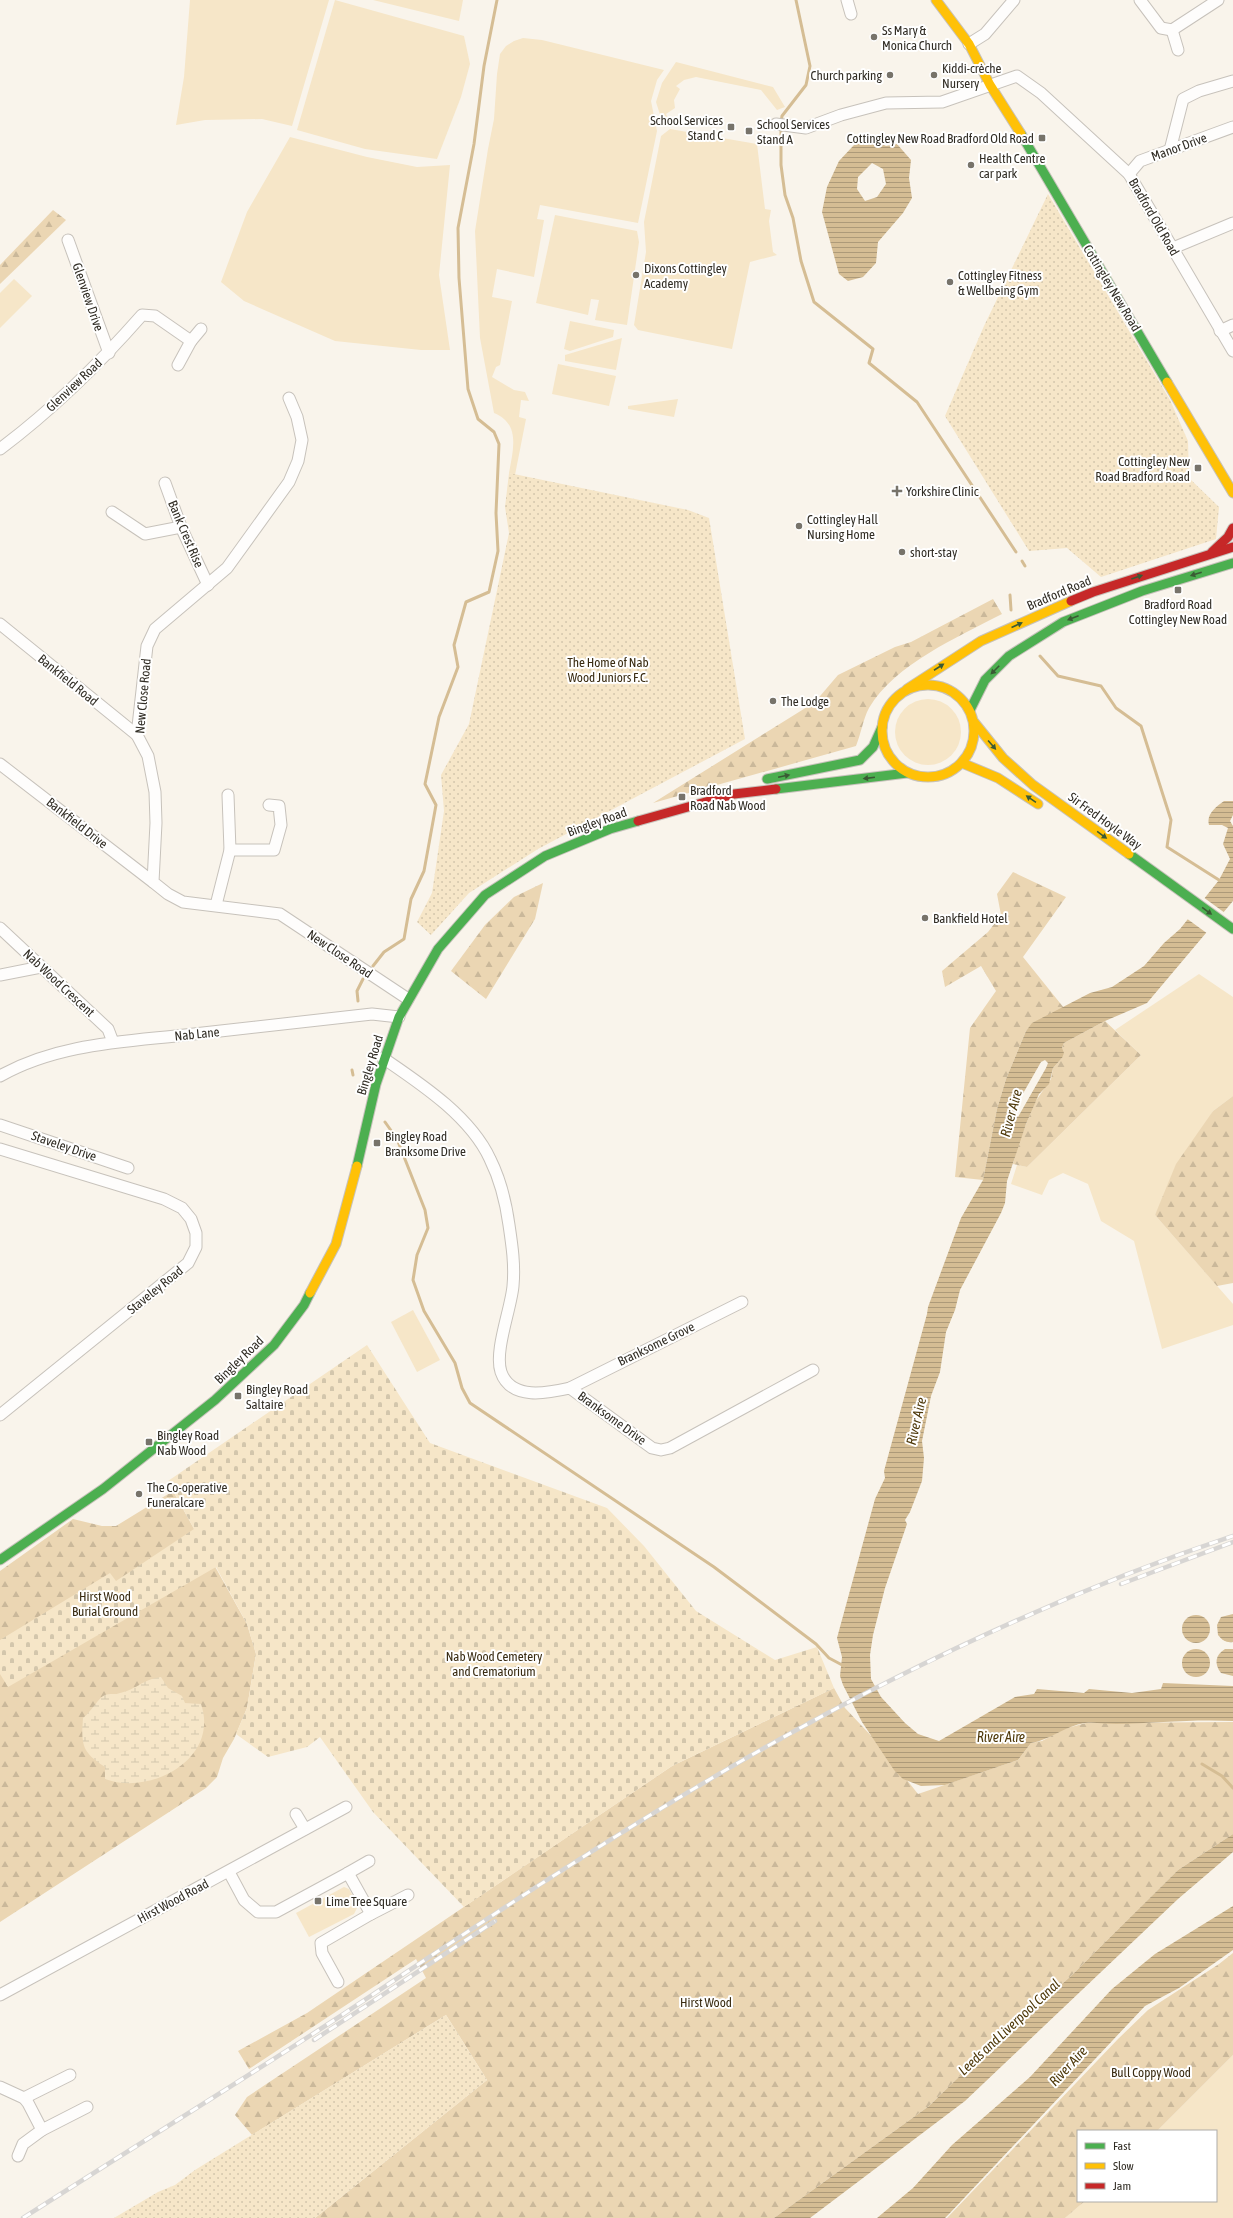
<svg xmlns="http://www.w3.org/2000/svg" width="1233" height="2218" font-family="'Asap Condensed',sans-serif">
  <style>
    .green { fill: #f6e6c8 }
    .forest { fill: url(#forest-firs) }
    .wetland { fill: url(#wetland-marsh) }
    .cemetery { fill: url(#cemetery-stones) }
    .park { fill: url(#park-dots) }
    .water { fill: url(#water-rules); fill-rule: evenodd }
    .pier { fill: #f9f4eb }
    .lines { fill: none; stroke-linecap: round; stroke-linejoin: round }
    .stream { stroke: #d5bd94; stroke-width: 3 }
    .street-casing { stroke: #c7c2bb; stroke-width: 13 }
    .fast-casing { stroke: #c7c2bb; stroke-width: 11 }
    .slow-casing { stroke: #c7c2bb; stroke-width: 11 }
    .jam-casing { stroke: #c7c2bb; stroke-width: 11 }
    .street { stroke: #fefdfc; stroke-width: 11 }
    .fast { stroke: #4caf50; stroke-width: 9 }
    .slow { stroke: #ffc107; stroke-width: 9 }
    .jam { stroke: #c62828; stroke-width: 9 }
    .rail-casing { stroke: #d7d5d3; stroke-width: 4.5 }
    .rail { stroke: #fff; stroke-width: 3; stroke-dasharray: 9; stroke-linecap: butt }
    .oneway { fill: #3a5a34 }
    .poi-dot { fill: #77736a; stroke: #fff; stroke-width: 1.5 }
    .labels { text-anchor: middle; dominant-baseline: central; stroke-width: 4; stroke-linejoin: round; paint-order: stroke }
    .poi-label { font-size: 13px; fill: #312d25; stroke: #fff; text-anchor: start }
    .street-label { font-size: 13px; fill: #312d25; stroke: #fff }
    .park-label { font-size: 13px; fill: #392b11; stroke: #fff }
    .water-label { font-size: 14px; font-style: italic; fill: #4e3809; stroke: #fff }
  </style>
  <defs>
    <pattern id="forest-firs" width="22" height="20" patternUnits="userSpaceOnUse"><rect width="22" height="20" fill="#ebd6b3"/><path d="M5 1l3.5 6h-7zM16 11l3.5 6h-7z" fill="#cab89a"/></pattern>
    <pattern id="wetland-marsh" width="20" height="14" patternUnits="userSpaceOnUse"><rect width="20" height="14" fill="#f6e6c8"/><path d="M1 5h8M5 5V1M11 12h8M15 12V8" fill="none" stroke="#d3c6ac"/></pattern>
    <pattern id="cemetery-stones" width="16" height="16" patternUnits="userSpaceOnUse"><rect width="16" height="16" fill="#f6e6c8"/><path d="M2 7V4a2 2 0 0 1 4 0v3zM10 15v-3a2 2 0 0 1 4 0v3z" fill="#d3c6ac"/></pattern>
    <pattern id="park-dots" width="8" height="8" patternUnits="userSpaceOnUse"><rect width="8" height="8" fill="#f6e6c8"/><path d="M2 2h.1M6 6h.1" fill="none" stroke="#d3c6ac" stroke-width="1.8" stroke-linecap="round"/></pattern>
    <pattern id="water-rules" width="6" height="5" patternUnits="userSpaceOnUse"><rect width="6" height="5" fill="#d5bd94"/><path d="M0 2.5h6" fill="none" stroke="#ad9a79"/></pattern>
  </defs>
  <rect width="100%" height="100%" fill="#f9f4eb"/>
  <!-- green -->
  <g class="green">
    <polygon points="190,0 329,0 292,126 262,119 205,120 176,125 184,77"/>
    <polygon points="335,0 464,36 470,64 461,97 437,159 365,149 297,130"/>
    <polygon points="373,0 463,0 459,21"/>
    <path d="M523,38L542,40L664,70L657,80L651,101L657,131L638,223L540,205L537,219L544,220L534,277L497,269L492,297L512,301L500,365L496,367L492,377L514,390L525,392L529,401L521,400L519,417L526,419L515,475L509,473C513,450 521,424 494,413L480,338L475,231L488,149L494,119L497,74L500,54L506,46L514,41Z"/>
    <polygon points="676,62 773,87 785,107 777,110 761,90 696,77 684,80 676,86 680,89 674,100 675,108 666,114 669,120 662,121 656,102 662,83"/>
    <polygon points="670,129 757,144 765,209 771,210 769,221 773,252 777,255 750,262 732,349 638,330 634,325 646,252 644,222 661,136"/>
    <polygon points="290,137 367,157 417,167 450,165 439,275 450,350 421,350 335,341 244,301 221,282 247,212"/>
    <polygon points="555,215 637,231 639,242 627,325 595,320 599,300 591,299 588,315 536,303"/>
    <polygon points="14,279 32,296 0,328 0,293"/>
    <polygon points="570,321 614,330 613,337 570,351 564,349"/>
    <polygon points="622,338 616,370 565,361 565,355"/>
    <polygon points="558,364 616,376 609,406 552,394"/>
    <polygon points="678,399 674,417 628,409 628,406"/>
    <circle cx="928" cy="732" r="33"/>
    <polygon points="1199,974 1233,997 1233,1096 1213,1111 1155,1215 1233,1304 1233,1325 1162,1349 1134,1241 1101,1221 1088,1184 1063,1173 1049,1180 1042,1195 1011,1184 1017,1165 1027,1167 1141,1055 1115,1030"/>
    <polygon points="413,1310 440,1360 417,1372 391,1322"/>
    <polygon points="344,1887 349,1889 358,1906 354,1914 309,1937 296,1913"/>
    <polygon points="1233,2055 1233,2218 1065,2218 1085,2201 1216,2201 1216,2131 1157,2131"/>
  </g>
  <!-- forest -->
  <g class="forest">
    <polygon points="53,210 66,220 0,284 0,265"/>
    <path d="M993,599L1002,614C958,637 895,664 869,708C863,719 861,734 856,746L653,803L815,702L838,675L895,647L911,642Z"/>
    <polygon points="1013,872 1066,897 1023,957 1064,1008 1033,1023 1026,1031 1006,1079 997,1109 983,1180 955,1177 970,1028 996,991 981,966 945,987 942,971 988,932 1001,915 997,894"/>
    <polygon points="543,883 535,919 486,999 451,971 485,925 514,897"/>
    <polygon points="1105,1021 1141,1055 1027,1167 1013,1164 1018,1144 1035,1102 1051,1079 1053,1068 1062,1058 1062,1048 1064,1043"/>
    <polygon points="1233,1096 1233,1283 1217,1286 1155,1215 1176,1164 1213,1111"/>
    <polygon points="173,1491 247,1624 256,1654 247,1708 234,1739 223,1758 217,1777 206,1788 0,1922 0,1571 73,1519 102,1526 116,1526"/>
    <polygon points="834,1688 845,1708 876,1741 918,1794 1018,1760 1031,1743 1042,1741 1064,1729 1086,1723 1233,1722 1233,1834 1178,1870 1071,1976 965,2071 929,2106 774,2218 315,2218 487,2080 446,2015 252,2135 235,2115 247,2097 426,1978 416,1959 249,2069 238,2051 307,2013 672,1766"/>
    <polygon points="1233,1953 1233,2055 1157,2131 1078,2131 1078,2201 1085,2201 1065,2218 947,2218 1118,2039 1148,2010 1219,1964"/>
  </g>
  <!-- wetland -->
  <path class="wetland" d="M161,1677L168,1688L182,1696L185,1703L201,1704C220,1759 150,1796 105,1779V1767C82,1752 81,1745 83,1718C91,1712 98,1698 105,1695C109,1693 116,1695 120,1693C136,1690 143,1679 161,1677Z"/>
  <!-- cemetery -->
  <polygon class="cemetery" points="367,1345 430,1443 607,1508 644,1546 696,1611 775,1660 817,1647 834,1688 672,1766 464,1907 373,1812 320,1737 307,1747 268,1757 236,1734 247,1708 256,1654 247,1624 216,1567 8,1687 0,1674 0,1640 110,1573 116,1581 194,1529 168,1481"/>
  <!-- park -->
  <g class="park">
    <polygon points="1048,194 1170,400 1188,441 1189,478 1219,507 1216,539 1101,577 1067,548 1029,551 945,416 984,326"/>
    <polygon points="509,473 688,510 709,518 745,739 538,849 469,893 431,935 417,922 432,893 444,811 441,775 469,724 509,533 505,507"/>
    <polygon points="446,2015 487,2080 315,2218 114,2218 158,2192 175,2185 195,2170"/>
  </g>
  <!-- water -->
  <g class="water">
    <path d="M872,139L886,146L897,144L911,160L909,178L912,198L903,213L878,242L876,263L863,277L848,281L839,274L822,212L827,187L839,161L854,145ZM872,163L883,169L886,184L877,197L865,201L857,189L858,177Z"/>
    <path d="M1224,801H1233V815L1230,821L1233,826V901L1147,1003L1105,1021L1064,1043L1062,1048L1064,1053L1062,1058L1053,1068L1049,1084L1039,1094L1026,1124L1007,1181L1005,1203L1001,1213L960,1290L955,1310L946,1332L940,1372L931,1396L922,1441L924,1458L922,1481L910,1512L905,1520L907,1524L885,1588L873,1635L870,1655L871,1679L881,1697L905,1723L918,1734L939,1741L1015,1697L1034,1694L1037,1689L1084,1693L1089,1689L1132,1693L1161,1689L1163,1683L1233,1686V1721C1193,1719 1156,1723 1116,1724C1106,1724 1095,1722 1085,1723C1065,1726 1050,1740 1031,1743L1018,1760L945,1785L921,1786L903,1779L894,1770L862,1722L843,1685L840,1676L842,1657L837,1638L875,1499L885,1478L884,1471L927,1314L928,1307L961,1218L983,1180L997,1109L1006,1079L1026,1031L1032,1023L1090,993L1112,987L1144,966L1164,943L1180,929L1219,880L1230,859L1223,844L1228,828L1222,825H1209C1206,814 1216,807 1224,801ZM1045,1060L1048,1063L1046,1068L1018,1117L1015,1114L1021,1097L1041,1062Z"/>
    <path d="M1233,1614V1642C1226,1643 1222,1640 1218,1635L1217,1625L1221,1617Z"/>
    <circle cx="1196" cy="1629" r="14"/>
    <circle cx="1196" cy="1663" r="14"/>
    <path d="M1225,1649H1233V1676L1221,1673C1214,1664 1215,1655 1225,1649Z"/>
    <polygon points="1233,1834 1233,1852 1178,1899 965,2101 810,2218 774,2218 929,2106 965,2071 1071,1976 1178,1870"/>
    <polygon points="1233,1906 1233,1950 1179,1988 1145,2006 949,2214 945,2218 877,2218 913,2188 952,2145 1030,2077 1112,1989 1155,1954"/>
  </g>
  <!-- pier -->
  <polygon class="pier" points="1203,897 1225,913 1208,934 1186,918"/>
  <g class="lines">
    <!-- stream -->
    <g class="stream">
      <polyline points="781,122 782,116 806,85 810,66 796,0"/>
      <polyline points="781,127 781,165 785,195 793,218 801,261 814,302 873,349 869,363 917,402 1016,552"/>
      <polyline points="1022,561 1025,566"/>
      <polyline points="1010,595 1011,610"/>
      <polyline points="1040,656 1058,676 1101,686 1116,708 1141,726 1171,820 1167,847 1219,880"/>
      <polyline points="373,966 384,952 404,939 411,899 424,871 436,805 425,784 439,717 458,667 454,645 466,602 489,592 498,551 496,513 499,444 494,432 478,419 468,389 459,278 458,228 474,144 484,66 497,0"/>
      <polyline points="358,1001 357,991 363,979"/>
      <polyline points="352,1070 353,1075"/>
      <polyline points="385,1122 397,1139 425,1210 428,1228 417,1255 413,1280 424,1311 455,1363 462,1388 470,1403 714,1567 816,1644 829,1658 844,1666"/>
      <polyline points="1202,1764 1222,1776 1233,1788"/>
    </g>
    <defs>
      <g id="street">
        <polyline points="847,0 851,14"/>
        <polyline points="1140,0 1161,28 1172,30 1218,0"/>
        <polyline points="1172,30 1178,50"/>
        <polyline points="969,44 985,34 1014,0"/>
        <polyline points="776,124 806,128 841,115 886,103 942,102 1017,76 1041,93 1129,174 1233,351"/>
        <polyline points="1170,150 1183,99 1199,91 1233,81"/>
        <polyline points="1129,174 1140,161 1233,127"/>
        <polyline points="68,240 109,353"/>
        <polyline points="1173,248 1233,223"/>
        <polyline points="1220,331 1233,325"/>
        <polyline points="191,341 201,329"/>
        <polyline points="289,398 297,417 302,440 298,461 289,482 227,568 155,629 147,646 137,735 148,756 155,792 156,823 153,882 168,894 183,902 280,914 408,999"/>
        <path d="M0,449C52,410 99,364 142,315L155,316L191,341L178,365"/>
        <polyline points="165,483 181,527 208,585"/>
        <polyline points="112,512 145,534 181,527"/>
        <polyline points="0,624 137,735"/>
        <polyline points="0,764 153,882"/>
        <polyline points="230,850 274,850 281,825 279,806 269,805"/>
        <polyline points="216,905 230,850 228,795"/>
        <polyline points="0,928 108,1029 113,1042"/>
        <polyline points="0,975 41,967"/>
        <path d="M383,1058C421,1084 470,1116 490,1159C500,1179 506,1203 509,1225C512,1245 515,1265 513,1286C511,1309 494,1351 501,1372C511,1401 548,1393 570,1388L652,1448L661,1450L670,1448L813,1370"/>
        <path d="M0,1076C57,1044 122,1042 185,1035C247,1028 309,1021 372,1014L399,1017"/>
        <polyline points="0,1125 128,1168"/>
        <polyline points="0,1149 164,1199 182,1208 191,1219 196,1233 196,1247 188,1263 0,1415"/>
        <polyline points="570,1388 742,1302"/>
        <polyline points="296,1814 305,1829"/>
        <polyline points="229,1872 244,1900 258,1912 276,1912 348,1873 371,1914 408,1895"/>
        <polyline points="348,1873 369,1861"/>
        <polyline points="338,1982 322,1953 321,1943 371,1914"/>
        <polyline points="0,1995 346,1807"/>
        <polyline points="0,2087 24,2098 28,2103 42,2130 87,2107"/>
        <polyline points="24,2098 70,2075"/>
        <polyline points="18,2156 23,2144 42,2130"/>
      </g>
      <g id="fast">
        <polyline points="1021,134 1167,382"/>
        <polyline points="970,710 985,680 1009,656 1063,622 1142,591 1233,563"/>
        <polyline points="767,779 860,760 873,747 882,727"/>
        <polyline points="776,789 907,773"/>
        <polyline points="1129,854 1233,929"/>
        <polyline points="357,1166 376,1084 399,1017 438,949 485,895 545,856 610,829 638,821"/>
        <polyline points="0,1560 103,1489 215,1400 274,1345 304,1305 310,1293"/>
      </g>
      <g id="slow">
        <polyline points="936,0 969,44 990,85 1021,134"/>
        <polyline points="1167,382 1233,493"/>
        <circle cx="928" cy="731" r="46"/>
        <polyline points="907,689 981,641 1071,601"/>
        <polyline points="974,722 1003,758 1033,785 1129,854"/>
        <polyline points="962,763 998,778 1038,804"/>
        <polyline points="310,1293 336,1244 357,1166"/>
      </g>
      <g id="jam">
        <polyline points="1212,552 1228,537 1233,528"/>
        <polyline points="1071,601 1093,592 1233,547"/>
        <polyline points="638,821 734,794 776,789"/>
      </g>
    </defs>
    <!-- street casing -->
    <use href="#street" class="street-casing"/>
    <!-- fast casing -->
    <use href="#fast" class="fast-casing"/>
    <!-- slow casing -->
    <use href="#slow" class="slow-casing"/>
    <!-- jam casing -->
    <use href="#jam" class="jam-casing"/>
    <!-- street -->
    <use href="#street" class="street"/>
    <!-- fast -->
    <use href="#fast" class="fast"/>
    <!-- slow -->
    <use href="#slow" class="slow"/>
    <!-- jam -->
    <use href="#jam" class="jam"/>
    <defs>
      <g id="rail">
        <polyline points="1121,1584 1233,1542"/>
        <polyline points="314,2040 495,1921"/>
        <path d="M23,2218C129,2150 236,2084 342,2015C476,1926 610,1836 750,1756C901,1670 1068,1591 1233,1536"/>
      </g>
    </defs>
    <!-- rail casing -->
    <use href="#rail" class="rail-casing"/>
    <!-- rail -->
    <use href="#rail" class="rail"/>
  </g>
  <!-- one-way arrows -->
  <defs><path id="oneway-solid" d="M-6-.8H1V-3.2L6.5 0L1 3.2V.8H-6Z"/></defs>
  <g class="oneway">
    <use href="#oneway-solid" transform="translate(1196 574) rotate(163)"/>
    <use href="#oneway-solid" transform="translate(1137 577) rotate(-19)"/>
    <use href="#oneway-solid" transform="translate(1073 618) rotate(159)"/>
    <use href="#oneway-solid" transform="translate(1017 625) rotate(-24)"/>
    <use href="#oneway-solid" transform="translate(939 667) rotate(-33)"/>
    <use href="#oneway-solid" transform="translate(995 670) rotate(135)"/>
    <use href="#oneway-solid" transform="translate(992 745) rotate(49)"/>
    <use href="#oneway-solid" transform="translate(784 776) rotate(-12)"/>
    <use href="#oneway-solid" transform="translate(869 778) rotate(173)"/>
    <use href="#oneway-solid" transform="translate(1031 799) rotate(-146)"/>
    <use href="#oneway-solid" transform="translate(1102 835) rotate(36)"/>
    <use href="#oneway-solid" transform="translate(1207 911) rotate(36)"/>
  </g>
  <!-- markers -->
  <g class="poi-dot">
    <circle cx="874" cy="37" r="4"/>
    <circle cx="890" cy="75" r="4"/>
    <circle cx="934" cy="75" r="4"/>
    <rect x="727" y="123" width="8" height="8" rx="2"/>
    <rect x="745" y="127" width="8" height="8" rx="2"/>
    <rect x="1038" y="134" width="8" height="8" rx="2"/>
    <circle cx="971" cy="165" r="4"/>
    <circle cx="636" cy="275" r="4"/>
    <circle cx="950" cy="282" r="4"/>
    <rect x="1194" y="464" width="8" height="8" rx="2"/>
    <path d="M895 485h4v4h4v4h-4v4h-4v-4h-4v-4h4z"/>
    <circle cx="799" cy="526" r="4"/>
    <circle cx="902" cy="552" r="4"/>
    <rect x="1174" y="586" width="8" height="8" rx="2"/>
    <circle cx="773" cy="701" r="4"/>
    <rect x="678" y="793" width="8" height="8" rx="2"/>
    <circle cx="925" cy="918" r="4"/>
    <rect x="373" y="1139" width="8" height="8" rx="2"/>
    <rect x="234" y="1392" width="8" height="8" rx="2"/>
    <rect x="145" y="1438" width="8" height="8" rx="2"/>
    <circle cx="139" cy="1494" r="4"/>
    <rect x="314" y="1897" width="8" height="8" rx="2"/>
  </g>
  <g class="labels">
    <!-- poi labels -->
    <g class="poi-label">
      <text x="882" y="30">Ss Mary &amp;<tspan x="882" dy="15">Monica Church</tspan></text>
      <text x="942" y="68">Kiddi-crèche<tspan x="942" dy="15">Nursery</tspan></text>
      <text x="882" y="75" text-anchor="end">Church parking</text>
      <text x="723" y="120" text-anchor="end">School Services<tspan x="723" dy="15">Stand C</tspan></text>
      <text x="757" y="124">School Services<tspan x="757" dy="15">Stand A</tspan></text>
      <text x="1034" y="138" text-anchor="end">Cottingley New Road Bradford Old Road</text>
      <text x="979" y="158">Health Centre<tspan x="979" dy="15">car park</tspan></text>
      <text x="644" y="268">Dixons Cottingley<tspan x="644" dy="15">Academy</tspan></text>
      <text x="958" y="275">Cottingley Fitness<tspan x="958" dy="15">&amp; Wellbeing Gym</tspan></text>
      <text x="1190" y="461" text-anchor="end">Cottingley New<tspan x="1190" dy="15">Road Bradford Road</tspan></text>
      <text x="906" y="491">Yorkshire Clinic</text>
      <text x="807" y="519">Cottingley Hall<tspan x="807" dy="15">Nursing Home</tspan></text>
      <text x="910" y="552">short-stay</text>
      <text x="1178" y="604" text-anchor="middle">Bradford Road<tspan x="1178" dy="15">Cottingley New Road</tspan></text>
      <text x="781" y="701">The Lodge</text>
      <text x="690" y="790">Bradford<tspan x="690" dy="15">Road Nab Wood</tspan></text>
      <text x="933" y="918">Bankfield Hotel</text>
      <text x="385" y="1136">Bingley Road<tspan x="385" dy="15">Branksome Drive</tspan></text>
      <text x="246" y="1389">Bingley Road<tspan x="246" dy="15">Saltaire</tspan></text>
      <text x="157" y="1435">Bingley Road<tspan x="157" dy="15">Nab Wood</tspan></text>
      <text x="147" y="1487">The Co-operative<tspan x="147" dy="15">Funeralcare</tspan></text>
      <text x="326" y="1901">Lime Tree Square</text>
    </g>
    <!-- street labels -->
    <g class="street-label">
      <text transform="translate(1179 147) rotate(-20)">Manor Drive</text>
      <text transform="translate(1154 217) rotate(60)">Bradford Old Road</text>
      <text transform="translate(1112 288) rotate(59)">Cottingley New Road</text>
      <text transform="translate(88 297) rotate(71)">Glenview Drive</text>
      <text transform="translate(74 385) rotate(-43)">Glenview Road</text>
      <text transform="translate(186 534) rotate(67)">Bank Crest Rise</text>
      <text transform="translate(1059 593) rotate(-23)">Bradford Road</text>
      <text transform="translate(68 680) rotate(39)">Bankfield Road</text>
      <text transform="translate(143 696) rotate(-85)">New Close Road</text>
      <text transform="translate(1105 821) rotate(36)">Sir Fred Hoyle Way</text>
      <text transform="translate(597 822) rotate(-20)">Bingley Road</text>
      <text transform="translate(77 823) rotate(38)">Bankfield Drive</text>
      <text transform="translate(340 954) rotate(34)">New Close Road</text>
      <text transform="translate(59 983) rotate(43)">Nab Wood Crescent</text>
      <text transform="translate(197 1034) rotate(-6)">Nab Lane</text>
      <text transform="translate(370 1065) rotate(-73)">Bingley Road</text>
      <text transform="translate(64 1146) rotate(19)">Staveley Drive</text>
      <text transform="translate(155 1290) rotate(-39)">Staveley Road</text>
      <text transform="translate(656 1344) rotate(-26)">Branksome Grove</text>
      <text transform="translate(239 1360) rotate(-44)">Bingley Road</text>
      <text transform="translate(612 1418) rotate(36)">Branksome Drive</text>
      <text transform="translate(173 1901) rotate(-28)">Hirst Wood Road</text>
    </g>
    <!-- park labels -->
    <g class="park-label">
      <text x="608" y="662">The Home of Nab<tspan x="608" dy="15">Wood Juniors F.C.</tspan></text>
      <text x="105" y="1596">Hirst Wood<tspan x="105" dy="15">Burial Ground</tspan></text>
      <text x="494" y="1656">Nab Wood Cemetery<tspan x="494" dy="15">and Crematorium</tspan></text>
      <text x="706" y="2002">Hirst Wood</text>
      <text x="1151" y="2072">Bull Coppy Wood</text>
    </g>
    <!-- water labels -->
    <g class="water-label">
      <text transform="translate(1011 1113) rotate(-75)">River Aire</text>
      <text transform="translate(916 1421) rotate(-77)">River Aire</text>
      <text x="1001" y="1737">River Aire</text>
      <text transform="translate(1009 2027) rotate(-43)">Leeds and Liverpool Canal</text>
      <text transform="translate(1068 2066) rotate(-47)">River Aire</text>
    </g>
  </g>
  <!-- legend -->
  <rect x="1077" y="2130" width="140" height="72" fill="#ffffff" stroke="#adaba8"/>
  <rect x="1085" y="2143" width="20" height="6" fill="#4caf50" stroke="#adaba8"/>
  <text x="1113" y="2150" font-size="12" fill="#312d25">Fast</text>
  <rect x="1085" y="2163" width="20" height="6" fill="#ffc107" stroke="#adaba8"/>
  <text x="1113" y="2170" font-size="12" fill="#312d25">Slow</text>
  <rect x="1085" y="2183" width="20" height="6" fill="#c62828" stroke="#adaba8"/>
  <text x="1113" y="2190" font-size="12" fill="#312d25">Jam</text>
</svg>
